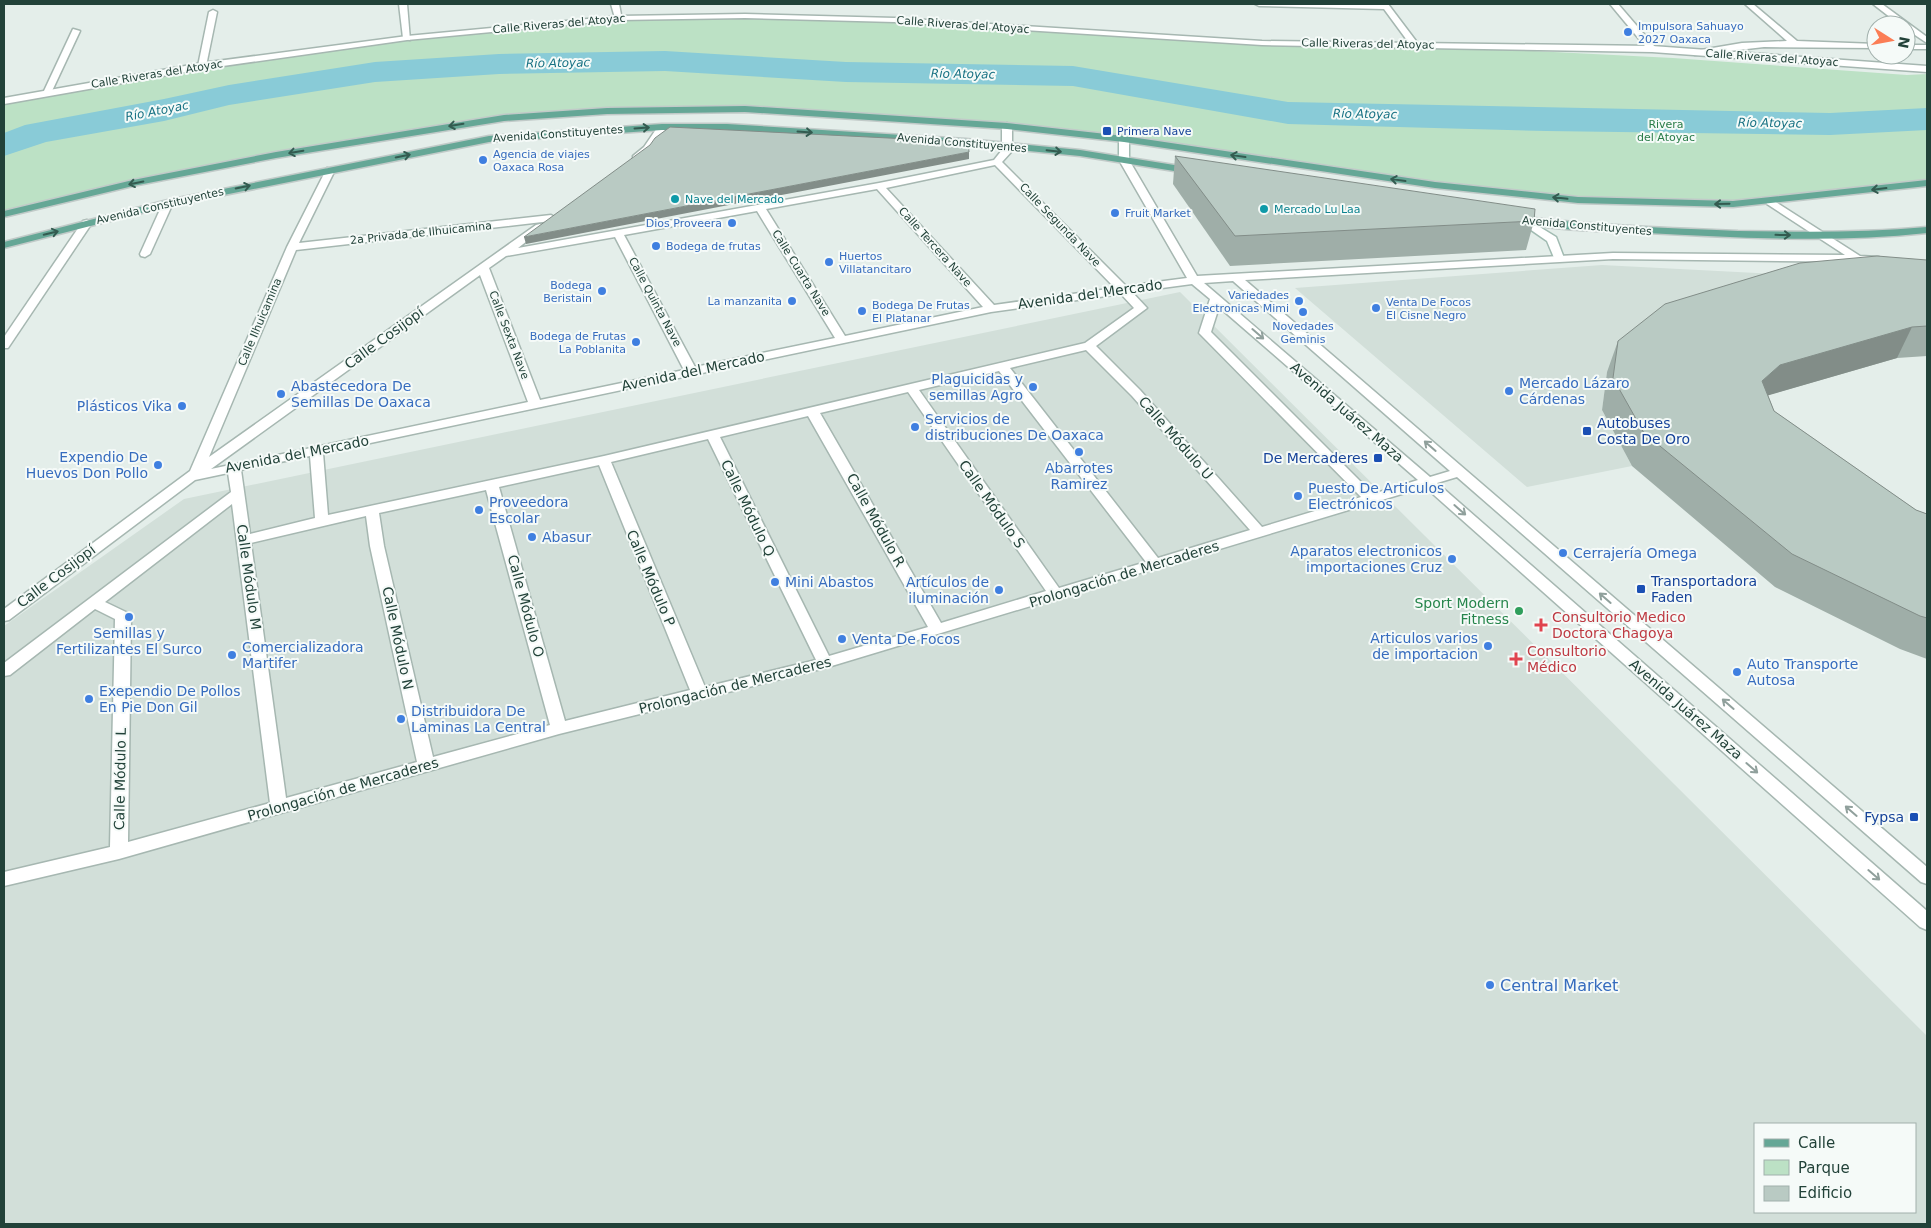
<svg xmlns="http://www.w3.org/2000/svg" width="1931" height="1228" font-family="'DejaVu Sans',sans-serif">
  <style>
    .built { fill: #d2dfd9; fill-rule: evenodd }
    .green { fill: #bce1c5 }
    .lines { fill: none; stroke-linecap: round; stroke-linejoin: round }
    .river { fill: #89cbd7; fill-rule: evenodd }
    .minor-casing { stroke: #a6b7b1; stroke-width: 3 }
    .tertiary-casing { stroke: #a6b7b1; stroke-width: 3 }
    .secondary-casing { stroke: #a1bbb2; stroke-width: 3 }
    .primary-casing { stroke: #c1cac8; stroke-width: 3 }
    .minor { fill: #fff; fill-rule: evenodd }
    .tertiary { fill: #fff; fill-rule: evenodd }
    .secondary { fill: #fff; fill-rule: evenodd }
    .primary { fill: #65a796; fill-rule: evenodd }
    .wall { fill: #9faea8 }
    .shaded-wall { fill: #828d88 }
    .building { fill: #b9cac3; stroke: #828d88 }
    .oneway { stroke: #335b50 }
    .oneway2 { stroke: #90a09c }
    .shop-dot { fill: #3f7fe0; stroke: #f5faf8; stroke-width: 2 }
    .transit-dot { fill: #1a4fb4; stroke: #f5faf8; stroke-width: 2 }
    .culture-dot { fill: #0f9aa8; stroke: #f5faf8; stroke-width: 2 }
    .leisure-dot { fill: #2e9e5b; stroke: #f5faf8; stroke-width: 2 }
    .health-dot { fill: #e0444e; stroke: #f5faf8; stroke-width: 2 }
    .labels { text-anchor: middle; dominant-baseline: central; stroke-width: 4; stroke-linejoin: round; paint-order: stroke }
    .far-street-label { font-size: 11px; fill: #224239; stroke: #f5faf8 }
    .far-shop-label { font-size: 11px; fill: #366cbe; stroke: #f5faf8; text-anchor: start }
    .far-park-label { font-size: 11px; fill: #297c48; stroke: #f5faf8 }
    .far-transit-label { font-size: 11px; fill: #164399; stroke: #f5faf8; text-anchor: start }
    .far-culture-label { font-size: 11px; fill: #0d838f; stroke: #f5faf8; text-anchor: start }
    .far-water-label { font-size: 12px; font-style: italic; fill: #177183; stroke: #f5faf8 }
    .street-label { font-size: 14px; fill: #224239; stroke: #f5faf8 }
    .shop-label { font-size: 14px; fill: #366cbe; stroke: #f5faf8; text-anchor: start }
    .transit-label { font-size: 14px; fill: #164399; stroke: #f5faf8; text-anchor: start }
    .leisure-label { font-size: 14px; fill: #27864d; stroke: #f5faf8; text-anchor: end }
    .health-label { font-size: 14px; fill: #be3a42; stroke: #f5faf8; text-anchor: start }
    .near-shop-label { font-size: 16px; fill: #366cbe; stroke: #f5faf8; text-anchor: start }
  </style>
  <rect width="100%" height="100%" fill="#e4eeea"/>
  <!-- built -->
  <g class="built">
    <polygon points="1602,265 1776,274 1654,334 1607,372 1602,410 1632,466 1527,487 1295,288"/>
    <path d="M1180,292L1927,1036V1224H4V626L184,499ZM1755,1124H1915V1212H1755Z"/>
  </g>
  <!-- green -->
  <polygon class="green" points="619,18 835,18 1152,38 1418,45 1673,58 1907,75 1927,74 1927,181 1771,202 1696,205 1435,185 1007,126 745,109 504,118 133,183 4,216 4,101 48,91 407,38"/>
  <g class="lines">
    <!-- river -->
    <polygon class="river" points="665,51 846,62 1073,66 1288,102 1830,113 1927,108 1927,130 1830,135 1547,131 1288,124 1073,86 846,82 665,71 499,74 375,82 229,105 164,121 46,142 4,156 4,133 25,125 164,99 229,85 375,62 499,54"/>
    <defs>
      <g id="minor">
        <polygon points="399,4 407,4 410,40 403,38"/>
        <polygon points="611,4 619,4 622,20 615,18"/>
        <polygon points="1255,4 1388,4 1419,45 1412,47 1384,9 1259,6"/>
        <polygon points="1610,4 1618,4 1655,47 1655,51 1649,51"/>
        <polygon points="1745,4 1753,4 1797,41 1876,44 1876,48 1764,47 1695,55 1695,51 1742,43 1787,41"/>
        <polygon points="1873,4 1882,4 1927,37 1927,43 1906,29 1906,25 1900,25"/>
        <polygon points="213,10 217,12 206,66 202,69 198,66 209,12"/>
        <polygon points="73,29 80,31 52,91 45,93 44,91"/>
        <rect x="1906" y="45" width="21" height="4"/>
        <path d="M1007,123L1012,126V151L1002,162L1126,286L1187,278L1119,160L1124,157L1129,160L1197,276L1613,253L1845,255L1767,204L1766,202L1771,199L1860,256L1879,257V261L1875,262L1613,259L1245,280L1927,867V884L1921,882L1457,477L1437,483L1927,911V930L1920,927L1425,487L825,668L559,734L119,859L4,886V872L110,847L115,619L95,609L10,675L4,676V663L231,492L228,473L195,480L9,620L4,621V609L190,471L287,247L327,168L335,170L299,243L551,215L556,218L551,221L296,250L209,457L536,225L540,224L545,227L518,248L879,183L994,160L1002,150V126ZM995,165L1115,288L994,305L886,188ZM877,189L983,307L845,336L766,209ZM757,211L835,338L695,367L624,235ZM615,237L684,370L540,400L489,268L506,256ZM480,275L528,402L211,469ZM1233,281L1450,471L1430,477L1204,283ZM1192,284L1210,299L1199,333L1201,335L1361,497L1262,527L1140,390L1096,346L1147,308L1132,292ZM1121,294L1134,308L1085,343L604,456L328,515L323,453L991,312ZM1219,307L1418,480L1373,494L1211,332ZM1086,350L1132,396L1250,530L1158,558L1010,368ZM999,371L1146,562L1059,588L919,390ZM908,392L1046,591L941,623L820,413ZM808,416L928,627L829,656L720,437ZM708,439L816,660L705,687L611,462ZM310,456L315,518L250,534L241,470ZM599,465L690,690L565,721L499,487ZM486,490L550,725L433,757L384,546L379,513ZM232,504L270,803L128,842L131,617L128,613L105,602ZM366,516L370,546L417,762L286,798L251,543Z"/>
        <path d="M659,125L667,127C659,138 648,163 633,160V156L644,147Z"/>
        <polygon points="168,200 173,203 150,254 145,257 141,256 140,254 163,203"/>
        <polygon points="87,220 92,223 8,348 4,348 4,337 83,221"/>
      </g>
      <polygon id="tertiary" points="745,14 895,18 1262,41 1652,46 1927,66 1927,72 1652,52 1262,45 895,22 745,18 619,20 407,40 202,69 4,104 4,98 202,63 407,36 619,16"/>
      <g id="secondary">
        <polygon points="1124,136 1129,139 1129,160 1124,163 1119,160 1119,139"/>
        <polygon points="1525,218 1556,237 1564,258 1563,260 1555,260 1547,241 1521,223 1521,219"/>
      </g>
      <g id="primary">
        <polygon points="745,106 1007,123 1124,136 1435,182 1578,197 1733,201 1927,180 1927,186 1733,207 1578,203 1435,188 1124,142 1007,129 745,112 607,114 504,121 276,158 133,186 4,217 4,211 133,180 276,152 504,115 607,108"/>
        <polygon points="662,124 727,124 966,139 1080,150 1193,168 1198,171 1193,174 1080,156 966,145 727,130 662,130 489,142 169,206 4,248 4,242 168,200 489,136"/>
        <path d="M1515,216C1589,225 1663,228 1738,231C1801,232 1864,233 1927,227V233C1835,243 1740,238 1647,233C1605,231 1552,231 1511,221L1510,219Z"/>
      </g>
    </defs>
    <!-- minor casing -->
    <use href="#minor" class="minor-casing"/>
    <!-- tertiary casing -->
    <use href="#tertiary" class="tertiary-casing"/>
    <!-- secondary casing -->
    <use href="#secondary" class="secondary-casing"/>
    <!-- primary casing -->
    <use href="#primary" class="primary-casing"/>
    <!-- minor -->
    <use href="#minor" class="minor"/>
    <!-- tertiary -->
    <use href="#tertiary" class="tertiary"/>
    <!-- secondary -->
    <use href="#secondary" class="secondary"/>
    <!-- primary -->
    <use href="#primary" class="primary"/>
  </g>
  <!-- wall -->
  <g class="wall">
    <polygon points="1175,156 1534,221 1526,250 1230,266 1173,184"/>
    <polygon points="1927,260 1927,356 1897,358 1768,395 1774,411 1916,510 1927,514 1927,659 1900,649 1775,587 1632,466 1602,410 1607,372 1618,341"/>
  </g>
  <!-- shaded-wall -->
  <g class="shaded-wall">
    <polygon points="969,152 969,159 526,244 524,237"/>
    <polygon points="1912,327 1897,358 1766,396 1762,381 1780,365"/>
  </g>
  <!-- building -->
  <g class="building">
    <polygon points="670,127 968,142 969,152 524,237 650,145 655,138"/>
    <polygon points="1175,156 1535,209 1534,221 1235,236"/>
    <polygon points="1877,256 1927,260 1927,326 1912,327 1780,365 1762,381 1774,411 1916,510 1927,514 1927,618 1920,616 1792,554 1644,433 1613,378 1618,341 1665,304 1800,263"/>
  </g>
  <!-- one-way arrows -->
  <defs><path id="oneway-shaft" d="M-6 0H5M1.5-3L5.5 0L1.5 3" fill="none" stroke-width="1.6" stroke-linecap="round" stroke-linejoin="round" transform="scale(1.25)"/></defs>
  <g class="oneway">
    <use href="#oneway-shaft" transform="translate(456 125) rotate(171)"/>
    <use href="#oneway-shaft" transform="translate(642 128) rotate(-4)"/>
    <use href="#oneway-shaft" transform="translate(805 132) rotate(4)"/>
    <use href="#oneway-shaft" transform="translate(1054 151) rotate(6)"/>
    <use href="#oneway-shaft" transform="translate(296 152) rotate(170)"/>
    <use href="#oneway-shaft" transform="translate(403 156) rotate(-11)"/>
    <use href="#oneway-shaft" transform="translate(1238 156) rotate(-172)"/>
    <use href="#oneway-shaft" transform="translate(1398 180) rotate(-172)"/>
    <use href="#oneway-shaft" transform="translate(136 183) rotate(168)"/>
    <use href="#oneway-shaft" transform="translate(243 187) rotate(-11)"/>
    <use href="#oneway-shaft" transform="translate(1879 189) rotate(173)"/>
    <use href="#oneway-shaft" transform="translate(1560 198) rotate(-174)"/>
    <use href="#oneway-shaft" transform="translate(1722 204) rotate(179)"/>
    <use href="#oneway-shaft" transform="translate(51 233) rotate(-14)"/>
    <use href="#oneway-shaft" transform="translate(1783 235) rotate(1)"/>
  </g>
  <g class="oneway2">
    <use href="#oneway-shaft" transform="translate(1258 334) rotate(41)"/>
    <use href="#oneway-shaft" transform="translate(1430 446) rotate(-139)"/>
    <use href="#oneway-shaft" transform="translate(1460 510) rotate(41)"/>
    <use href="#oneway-shaft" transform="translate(1605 598) rotate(-139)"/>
    <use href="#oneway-shaft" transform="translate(1728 704) rotate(-139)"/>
    <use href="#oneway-shaft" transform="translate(1752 768) rotate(41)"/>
    <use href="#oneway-shaft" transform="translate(1851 811) rotate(-139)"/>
    <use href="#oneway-shaft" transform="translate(1874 875) rotate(41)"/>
  </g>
  <!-- markers -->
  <g class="shop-dot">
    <circle cx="1628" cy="32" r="5"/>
    <circle cx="483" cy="160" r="5"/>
    <circle cx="1115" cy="213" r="5"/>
    <circle cx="732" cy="223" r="5"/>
    <circle cx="656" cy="246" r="5"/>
    <circle cx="829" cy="262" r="5"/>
    <circle cx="602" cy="291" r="5"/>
    <circle cx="792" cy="301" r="5"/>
    <circle cx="1299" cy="301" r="5"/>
    <circle cx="1376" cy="308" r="5"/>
    <circle cx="862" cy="311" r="5"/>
    <circle cx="1303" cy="312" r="5"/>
    <circle cx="636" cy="342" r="5"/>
    <circle cx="1033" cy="387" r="5"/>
    <circle cx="1509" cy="391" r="5"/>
    <circle cx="281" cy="394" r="5"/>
    <circle cx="182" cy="406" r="5"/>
    <circle cx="915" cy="427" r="5"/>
    <circle cx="1079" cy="452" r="5"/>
    <circle cx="158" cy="465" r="5"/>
    <circle cx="1298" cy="496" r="5"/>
    <circle cx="479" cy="510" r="5"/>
    <circle cx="532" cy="537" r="5"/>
    <circle cx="1563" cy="553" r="5"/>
    <circle cx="1452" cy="559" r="5"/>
    <circle cx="775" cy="582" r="5"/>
    <circle cx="999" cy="590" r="5"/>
    <circle cx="129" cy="617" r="5"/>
    <circle cx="842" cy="639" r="5"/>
    <circle cx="1488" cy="646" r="5"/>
    <circle cx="232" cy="655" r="5"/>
    <circle cx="1737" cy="672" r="5"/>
    <circle cx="89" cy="699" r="5"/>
    <circle cx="401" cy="719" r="5"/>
    <circle cx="1490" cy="985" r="5"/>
  </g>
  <g class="transit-dot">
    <rect x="1102" y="126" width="10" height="10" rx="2.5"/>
    <rect x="1582" y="426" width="10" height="10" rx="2.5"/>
    <rect x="1373" y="453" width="10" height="10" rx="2.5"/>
    <rect x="1636" y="584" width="10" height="10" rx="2.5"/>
    <rect x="1909" y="812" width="10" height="10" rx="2.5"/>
  </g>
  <g class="culture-dot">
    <circle cx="675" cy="199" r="5"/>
    <circle cx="1264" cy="209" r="5"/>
  </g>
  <circle class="leisure-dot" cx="1519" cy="611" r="5"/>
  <g class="health-dot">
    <path d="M1538.5 617.5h5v5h5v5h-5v5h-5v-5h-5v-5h5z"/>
    <path d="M1513.5 651.5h5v5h5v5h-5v5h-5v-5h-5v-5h5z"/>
  </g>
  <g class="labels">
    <!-- far-street labels -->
    <g class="far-street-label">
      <text transform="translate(559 24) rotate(-5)">Calle Riveras del Atoyac</text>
      <text transform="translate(963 25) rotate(4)">Calle Riveras del Atoyac</text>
      <text transform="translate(1368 44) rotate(1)">Calle Riveras del Atoyac</text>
      <text transform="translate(1772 58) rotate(4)">Calle Riveras del Atoyac</text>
      <text transform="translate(157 74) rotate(-9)">Calle Riveras del Atoyac</text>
      <text transform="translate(558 134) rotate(-4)">Avenida Constituyentes</text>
      <text transform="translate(962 143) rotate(5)">Avenida Constituyentes</text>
      <text transform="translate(160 206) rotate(-13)">Avenida Constituyentes</text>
      <text transform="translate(1060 225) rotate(46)">Calle Segunda Nave</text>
      <text transform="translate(1587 226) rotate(5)">Avenida Constituyentes</text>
      <text transform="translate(421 233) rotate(-6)">2a Privada de Ilhuicamina</text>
      <text transform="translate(935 247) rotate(48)">Calle Tercera Nave</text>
      <text transform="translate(801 273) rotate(58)">Calle Cuarta Nave</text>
      <text transform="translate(655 302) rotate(62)">Calle Quinta Nave</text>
      <text transform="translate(260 322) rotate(-67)">Calle Ilhuicamina</text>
      <text transform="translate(509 335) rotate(69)">Calle Sexta Nave</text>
    </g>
    <!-- far-shop labels -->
    <g class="far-shop-label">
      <text x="1638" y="26">Impulsora Sahuayo<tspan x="1638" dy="13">2027 Oaxaca</tspan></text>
      <text x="493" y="154">Agencia de viajes<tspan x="493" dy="13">Oaxaca Rosa</tspan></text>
      <text x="1125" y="213">Fruit Market</text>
      <text x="722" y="223" text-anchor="end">Dios Proveera</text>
      <text x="666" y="246">Bodega de frutas</text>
      <text x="839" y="256">Huertos<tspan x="839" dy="13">Villatancitaro</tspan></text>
      <text x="592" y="285" text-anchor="end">Bodega<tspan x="592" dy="13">Beristain</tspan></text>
      <text x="1289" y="295" text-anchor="end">Variedades<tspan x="1289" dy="13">Electronicas Mimi</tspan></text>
      <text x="782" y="301" text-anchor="end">La manzanita</text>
      <text x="1386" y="302">Venta De Focos<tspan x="1386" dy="13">El Cisne Negro</tspan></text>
      <text x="872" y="305">Bodega De Frutas<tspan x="872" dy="13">El Platanar</tspan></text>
      <text x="1303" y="326" text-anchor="middle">Novedades<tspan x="1303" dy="13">Geminis</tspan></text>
      <text x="626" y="336" text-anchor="end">Bodega de Frutas<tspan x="626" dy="13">La Poblanita</tspan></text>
    </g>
    <!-- far-park labels -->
    <g class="far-park-label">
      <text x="1666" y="124">Rivera<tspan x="1666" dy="13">del Atoyac</tspan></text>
    </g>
    <!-- far-transit labels -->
    <g class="far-transit-label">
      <text x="1117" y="131">Primera Nave</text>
    </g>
    <!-- far-culture labels -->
    <g class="far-culture-label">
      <text x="685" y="199">Nave del Mercado</text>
      <text x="1274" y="209">Mercado Lu Laa</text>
    </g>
    <!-- far-water labels -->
    <g class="far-water-label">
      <text transform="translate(558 63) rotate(-1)">Río Atoyac</text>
      <text transform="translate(963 74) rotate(1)">Río Atoyac</text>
      <text transform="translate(157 111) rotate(-11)">Río Atoyac</text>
      <text transform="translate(1365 114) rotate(1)">Río Atoyac</text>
      <text transform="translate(1770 123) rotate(1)">Río Atoyac</text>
    </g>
    <!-- street labels -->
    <g class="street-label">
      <text transform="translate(1090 294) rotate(-8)">Avenida del Mercado</text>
      <text transform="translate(384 338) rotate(-36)">Calle Cosijopí</text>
      <text transform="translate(693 371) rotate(-12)">Avenida del Mercado</text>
      <text transform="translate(1347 412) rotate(41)">Avenida Juárez Maza</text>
      <text transform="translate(1176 438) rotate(49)">Calle Módulo U</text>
      <text transform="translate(297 454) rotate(-11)">Avenida del Mercado</text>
      <text transform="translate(992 504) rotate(55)">Calle Módulo S</text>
      <text transform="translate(748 508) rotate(64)">Calle Módulo Q</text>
      <text transform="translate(876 520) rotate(61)">Calle Módulo R</text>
      <text transform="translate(1124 574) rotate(-17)">Prolongación de Mercaderes</text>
      <text transform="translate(56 576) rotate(-37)">Calle Cosijopí</text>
      <text transform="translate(249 577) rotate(82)">Calle Módulo M</text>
      <text transform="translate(651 578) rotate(67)">Calle Módulo P</text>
      <text transform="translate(526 606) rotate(75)">Calle Módulo O</text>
      <text transform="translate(398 638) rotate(78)">Calle Módulo N</text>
      <text transform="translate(735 685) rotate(-14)">Prolongación de Mercaderes</text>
      <text transform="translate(1686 709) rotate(41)">Avenida Juárez Maza</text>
      <text transform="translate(120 779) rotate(-89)">Calle Módulo L</text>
      <text transform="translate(343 789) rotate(-16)">Prolongación de Mercaderes</text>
    </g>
    <!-- shop labels -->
    <g class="shop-label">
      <text x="1023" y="379" text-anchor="end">Plaguicidas y<tspan x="1023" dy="16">semillas Agro</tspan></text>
      <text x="1519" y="383">Mercado Lázaro<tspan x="1519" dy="16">Cárdenas</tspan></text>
      <text x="291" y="386">Abastecedora De<tspan x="291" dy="16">Semillas De Oaxaca</tspan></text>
      <text x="172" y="406" text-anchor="end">Plásticos Vika</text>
      <text x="925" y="419">Servicios de<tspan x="925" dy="16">distribuciones De Oaxaca</tspan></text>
      <text x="148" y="457" text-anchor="end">Expendio De<tspan x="148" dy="16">Huevos Don Pollo</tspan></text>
      <text x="1079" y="468" text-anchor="middle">Abarrotes<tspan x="1079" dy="16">Ramirez</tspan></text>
      <text x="1308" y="488">Puesto De Articulos<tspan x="1308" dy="16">Electrónicos</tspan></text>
      <text x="489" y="502">Proveedora<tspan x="489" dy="16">Escolar</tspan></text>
      <text x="542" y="537">Abasur</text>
      <text x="1442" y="551" text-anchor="end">Aparatos electronicos<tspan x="1442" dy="16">importaciones Cruz</tspan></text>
      <text x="1573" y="553">Cerrajería Omega</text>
      <text x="785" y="582">Mini Abastos</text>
      <text x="989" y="582" text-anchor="end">Artículos de<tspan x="989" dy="16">iluminación</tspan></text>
      <text x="129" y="633" text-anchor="middle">Semillas y<tspan x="129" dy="16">Fertilizantes El Surco</tspan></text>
      <text x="1478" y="638" text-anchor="end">Articulos varios<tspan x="1478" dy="16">de importacion</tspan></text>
      <text x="852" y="639">Venta De Focos</text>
      <text x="242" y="647">Comercializadora<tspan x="242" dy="16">Martifer</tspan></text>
      <text x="1747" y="664">Auto Transporte<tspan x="1747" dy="16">Autosa</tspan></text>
      <text x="99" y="691">Exependio De Pollos<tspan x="99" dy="16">En Pie Don Gil</tspan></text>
      <text x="411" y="711">Distribuidora De<tspan x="411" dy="16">Laminas La Central</tspan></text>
    </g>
    <!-- transit labels -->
    <g class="transit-label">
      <text x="1597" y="423">Autobuses<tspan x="1597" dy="16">Costa De Oro</tspan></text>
      <text x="1368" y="458" text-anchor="end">De Mercaderes</text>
      <text x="1651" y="581">Transportadora<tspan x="1651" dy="16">Faden</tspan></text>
      <text x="1904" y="817" text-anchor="end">Fypsa</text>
    </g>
    <!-- leisure labels -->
    <g class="leisure-label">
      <text x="1509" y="603">Sport Modern<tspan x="1509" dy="16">Fitness</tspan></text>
    </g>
    <!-- health labels -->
    <g class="health-label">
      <text x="1552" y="617">Consultorio Medico<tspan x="1552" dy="16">Doctora Chagoya</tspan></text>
      <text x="1527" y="651">Consultorio<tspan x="1527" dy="16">Médico</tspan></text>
    </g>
    <!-- near-shop labels -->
    <g class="near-shop-label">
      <text x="1500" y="985">Central Market</text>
    </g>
  </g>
  <!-- border -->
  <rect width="1931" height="1228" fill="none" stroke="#224239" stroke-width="10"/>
  <!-- legend -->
  <rect x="1754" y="1123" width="162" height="90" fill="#f5faf8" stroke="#a1b0ac"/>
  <rect x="1764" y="1139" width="25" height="8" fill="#65a796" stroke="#a1b0ac"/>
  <text x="1798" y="1148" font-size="15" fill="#224239">Calle</text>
  <rect x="1764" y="1160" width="25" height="15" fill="#bce1c5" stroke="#a1b0ac"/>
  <text x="1798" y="1173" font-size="15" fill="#224239">Parque</text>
  <rect x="1764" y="1186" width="25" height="15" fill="#b9cac3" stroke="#a1b0ac"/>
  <text x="1798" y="1198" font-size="15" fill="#224239">Edificio</text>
  <!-- north arrow -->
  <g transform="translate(1891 40) rotate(101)"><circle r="24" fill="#f5faf8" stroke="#a1b0ac"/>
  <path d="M0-4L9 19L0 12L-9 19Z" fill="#fb7d55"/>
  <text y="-8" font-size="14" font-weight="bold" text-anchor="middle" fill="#224239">N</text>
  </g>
</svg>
